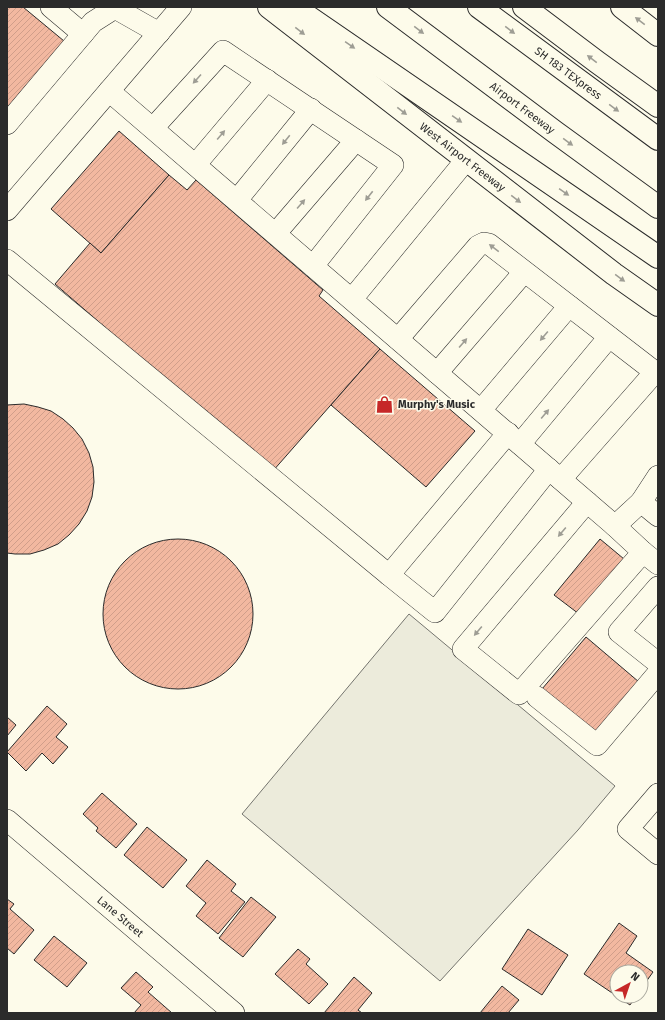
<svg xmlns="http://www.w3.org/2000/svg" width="665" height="1020" font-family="'Fira Sans',sans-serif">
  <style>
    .grass { fill: #ecebdb; stroke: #74746e }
    .building { fill: url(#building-hatch); stroke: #2b2b2b }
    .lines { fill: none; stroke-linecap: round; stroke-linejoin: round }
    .minor-casing { stroke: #2b2b2b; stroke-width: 22 }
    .major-casing { stroke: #2b2b2b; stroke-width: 24 }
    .highway-casing { stroke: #2b2b2b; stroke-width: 24 }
    .minor { stroke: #fdfbea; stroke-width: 21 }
    .major { stroke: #fdfbea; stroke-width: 22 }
    .highway { stroke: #fdfbea; stroke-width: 22 }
    .oneway { fill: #9e9d94 }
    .labels { text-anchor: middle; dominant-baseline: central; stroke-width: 3; stroke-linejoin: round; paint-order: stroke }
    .street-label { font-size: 11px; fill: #2b2b2b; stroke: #fdfbea }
    .poi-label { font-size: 11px; font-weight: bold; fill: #2b2b2b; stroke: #fdfbea; text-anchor: start }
  </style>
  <defs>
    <pattern id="building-hatch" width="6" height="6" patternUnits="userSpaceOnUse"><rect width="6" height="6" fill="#f2b8a0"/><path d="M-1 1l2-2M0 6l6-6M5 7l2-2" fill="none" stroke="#d09e8a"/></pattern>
  </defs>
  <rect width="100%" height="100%" fill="#fdfbea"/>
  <!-- grass -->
  <polygon class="grass" points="409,614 615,786 578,830 440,981 242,814"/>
  <!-- building -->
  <g class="building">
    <polygon points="7,7 23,7 64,41 7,108"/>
    <polygon points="119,131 169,175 101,253 51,209"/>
    <polygon points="169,175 187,190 196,180 323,290 319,296 380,349 272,472 55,284 90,243 101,253"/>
    <polygon points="380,349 475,431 426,487 331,405"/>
    <polygon points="24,404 38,407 51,411 63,419 73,428 82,439 89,453 93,467 94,482 92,497 87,511 79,524 69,535 58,544 44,550 30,554 15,554 7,553 7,405"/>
    <circle cx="178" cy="614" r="75"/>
    <polygon points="600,539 624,559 579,614 554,595"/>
    <polygon points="586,637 639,682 594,734 542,689"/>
    <polygon points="47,706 67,724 56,737 68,747 53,764 42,753 26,771 7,752"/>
    <polygon points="7,717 16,725 7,736"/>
    <polygon points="102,793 137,824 116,848 96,831 98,828 83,814"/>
    <polygon points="147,827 187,860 163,888 124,855"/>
    <polygon points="207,860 236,884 231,891 245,902 218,934 196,916 206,903 186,886"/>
    <polygon points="251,897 276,917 243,957 219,938"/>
    <polygon points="7,899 14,904 10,909 34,930 14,954 7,948"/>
    <polygon points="619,923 637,936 626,953 653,972 641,989 641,972 617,972 617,996 636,996 630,1005 584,974"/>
    <polygon points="528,929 568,955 542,995 502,969"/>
    <polygon points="54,936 87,963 67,987 34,960"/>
    <polygon points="298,949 310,959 306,964 328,984 309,1004 275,974"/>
    <polygon points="136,972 153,987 148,992 172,1013 134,1013 141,1005 121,988"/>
    <polygon points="354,977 372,993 358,1010 362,1013 324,1013"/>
    <polygon points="502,986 519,1000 508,1013 480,1013"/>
  </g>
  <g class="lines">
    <defs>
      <g id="minor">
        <polyline points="51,7 83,34"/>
        <polyline points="109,91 615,526 641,502"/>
        <polyline points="7,124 93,22 115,8 159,33"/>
        <polyline points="153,128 223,51 393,165 313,266"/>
        <polyline points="196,164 267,80"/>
        <polyline points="237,200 311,109"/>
        <polyline points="7,210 181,7"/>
        <polyline points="276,233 356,140"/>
        <polyline points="7,260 389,575"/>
        <polyline points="352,299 466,160"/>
        <polyline points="398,339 478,246 484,243 489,244 655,372 561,479"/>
        <polyline points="437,373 524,272"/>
        <polyline points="481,410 569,306"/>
        <polyline points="508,433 389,575 435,612 549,469"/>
        <polyline points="520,444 609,337"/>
        <polyline points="658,476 641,502 658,516"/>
        <polyline points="587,502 463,649 519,694 643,552 615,526"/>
        <polyline points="643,552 658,564"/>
        <polyline points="658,587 619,632 658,663"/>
        <polyline points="537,697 597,745 658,673"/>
        <polyline points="658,794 628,829 658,854"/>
        <path id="s1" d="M7,820L234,1013"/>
      </g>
      <g id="major">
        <path id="s2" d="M269,7L614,274L658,305"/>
      </g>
      <g id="highway">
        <polyline points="294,7 658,257"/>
        <path id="s3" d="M388,7L555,132L658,207"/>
        <path id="s4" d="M479,7L658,139"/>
        <polyline points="524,7 597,62 658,106"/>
        <polyline points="622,7 658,35"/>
      </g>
    </defs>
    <!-- minor casing -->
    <use href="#minor" class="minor-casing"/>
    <!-- major casing -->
    <use href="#major" class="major-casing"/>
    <!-- highway casing -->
    <use href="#highway" class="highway-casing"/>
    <!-- minor -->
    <use href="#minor" class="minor"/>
    <!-- major -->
    <use href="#major" class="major"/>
    <!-- highway -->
    <use href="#highway" class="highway"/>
  </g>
  <!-- one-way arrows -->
  <defs><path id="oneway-solid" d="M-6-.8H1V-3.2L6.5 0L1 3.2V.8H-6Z"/></defs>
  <g class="oneway">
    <use href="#oneway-solid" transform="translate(640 21) rotate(-143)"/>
    <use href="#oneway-solid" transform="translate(419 30) rotate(37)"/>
    <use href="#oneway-solid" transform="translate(510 30) rotate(37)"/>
    <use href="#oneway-solid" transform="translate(300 31) rotate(38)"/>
    <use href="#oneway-solid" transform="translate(350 45) rotate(35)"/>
    <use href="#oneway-solid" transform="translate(592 59) rotate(-143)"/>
    <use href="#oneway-solid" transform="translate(197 79) rotate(132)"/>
    <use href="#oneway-solid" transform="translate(614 108) rotate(36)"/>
    <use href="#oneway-solid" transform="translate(402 111) rotate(38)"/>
    <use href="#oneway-solid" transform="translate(457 119) rotate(35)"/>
    <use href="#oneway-solid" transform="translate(221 135) rotate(-50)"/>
    <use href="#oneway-solid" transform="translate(286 140) rotate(129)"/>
    <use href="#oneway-solid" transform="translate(568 142) rotate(36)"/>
    <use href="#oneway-solid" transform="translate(564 192) rotate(35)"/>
    <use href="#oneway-solid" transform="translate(369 196) rotate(128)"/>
    <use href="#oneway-solid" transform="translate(516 199) rotate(37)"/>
    <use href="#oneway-solid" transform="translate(301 204) rotate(-49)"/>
    <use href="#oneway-solid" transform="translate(494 248) rotate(-143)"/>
    <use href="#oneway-solid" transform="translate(620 278) rotate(36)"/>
    <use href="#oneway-solid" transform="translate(544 336) rotate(130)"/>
    <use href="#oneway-solid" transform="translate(463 343) rotate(-49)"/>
    <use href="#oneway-solid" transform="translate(545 414) rotate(-50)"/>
    <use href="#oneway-solid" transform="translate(562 532) rotate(130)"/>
    <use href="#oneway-solid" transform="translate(478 631) rotate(130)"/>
  </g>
  <!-- icons -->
  <defs>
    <symbol id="shop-bare" viewBox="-9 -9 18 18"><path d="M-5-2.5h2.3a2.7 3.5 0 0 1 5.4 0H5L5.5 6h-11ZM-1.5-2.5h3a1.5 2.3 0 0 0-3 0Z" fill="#c62828" stroke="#fdfbea" stroke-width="2.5" paint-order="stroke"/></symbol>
  </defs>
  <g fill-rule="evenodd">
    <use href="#shop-bare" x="372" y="392" width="25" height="25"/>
  </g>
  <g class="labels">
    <!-- street labels -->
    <g class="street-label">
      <text stroke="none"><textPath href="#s4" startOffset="111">SH 183 TEXpress</textPath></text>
      <text stroke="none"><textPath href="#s3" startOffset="168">Airport Freeway</textPath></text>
      <text stroke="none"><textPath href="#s2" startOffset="245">West Airport Freeway</textPath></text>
      <text stroke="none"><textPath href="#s1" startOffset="149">Lane Street</textPath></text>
    </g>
    <!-- poi labels -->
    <g class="poi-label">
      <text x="398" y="404">Murphy's Music</text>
    </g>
  </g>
  <!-- border -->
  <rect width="665" height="1020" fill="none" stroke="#2b2b2b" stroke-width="16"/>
  <!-- north arrow -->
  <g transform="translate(629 984) rotate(40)"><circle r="19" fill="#fdfbea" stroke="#a9a89e"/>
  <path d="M0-3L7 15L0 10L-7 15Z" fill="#c62828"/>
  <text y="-6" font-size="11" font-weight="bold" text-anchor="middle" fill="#2b2b2b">N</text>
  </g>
</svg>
